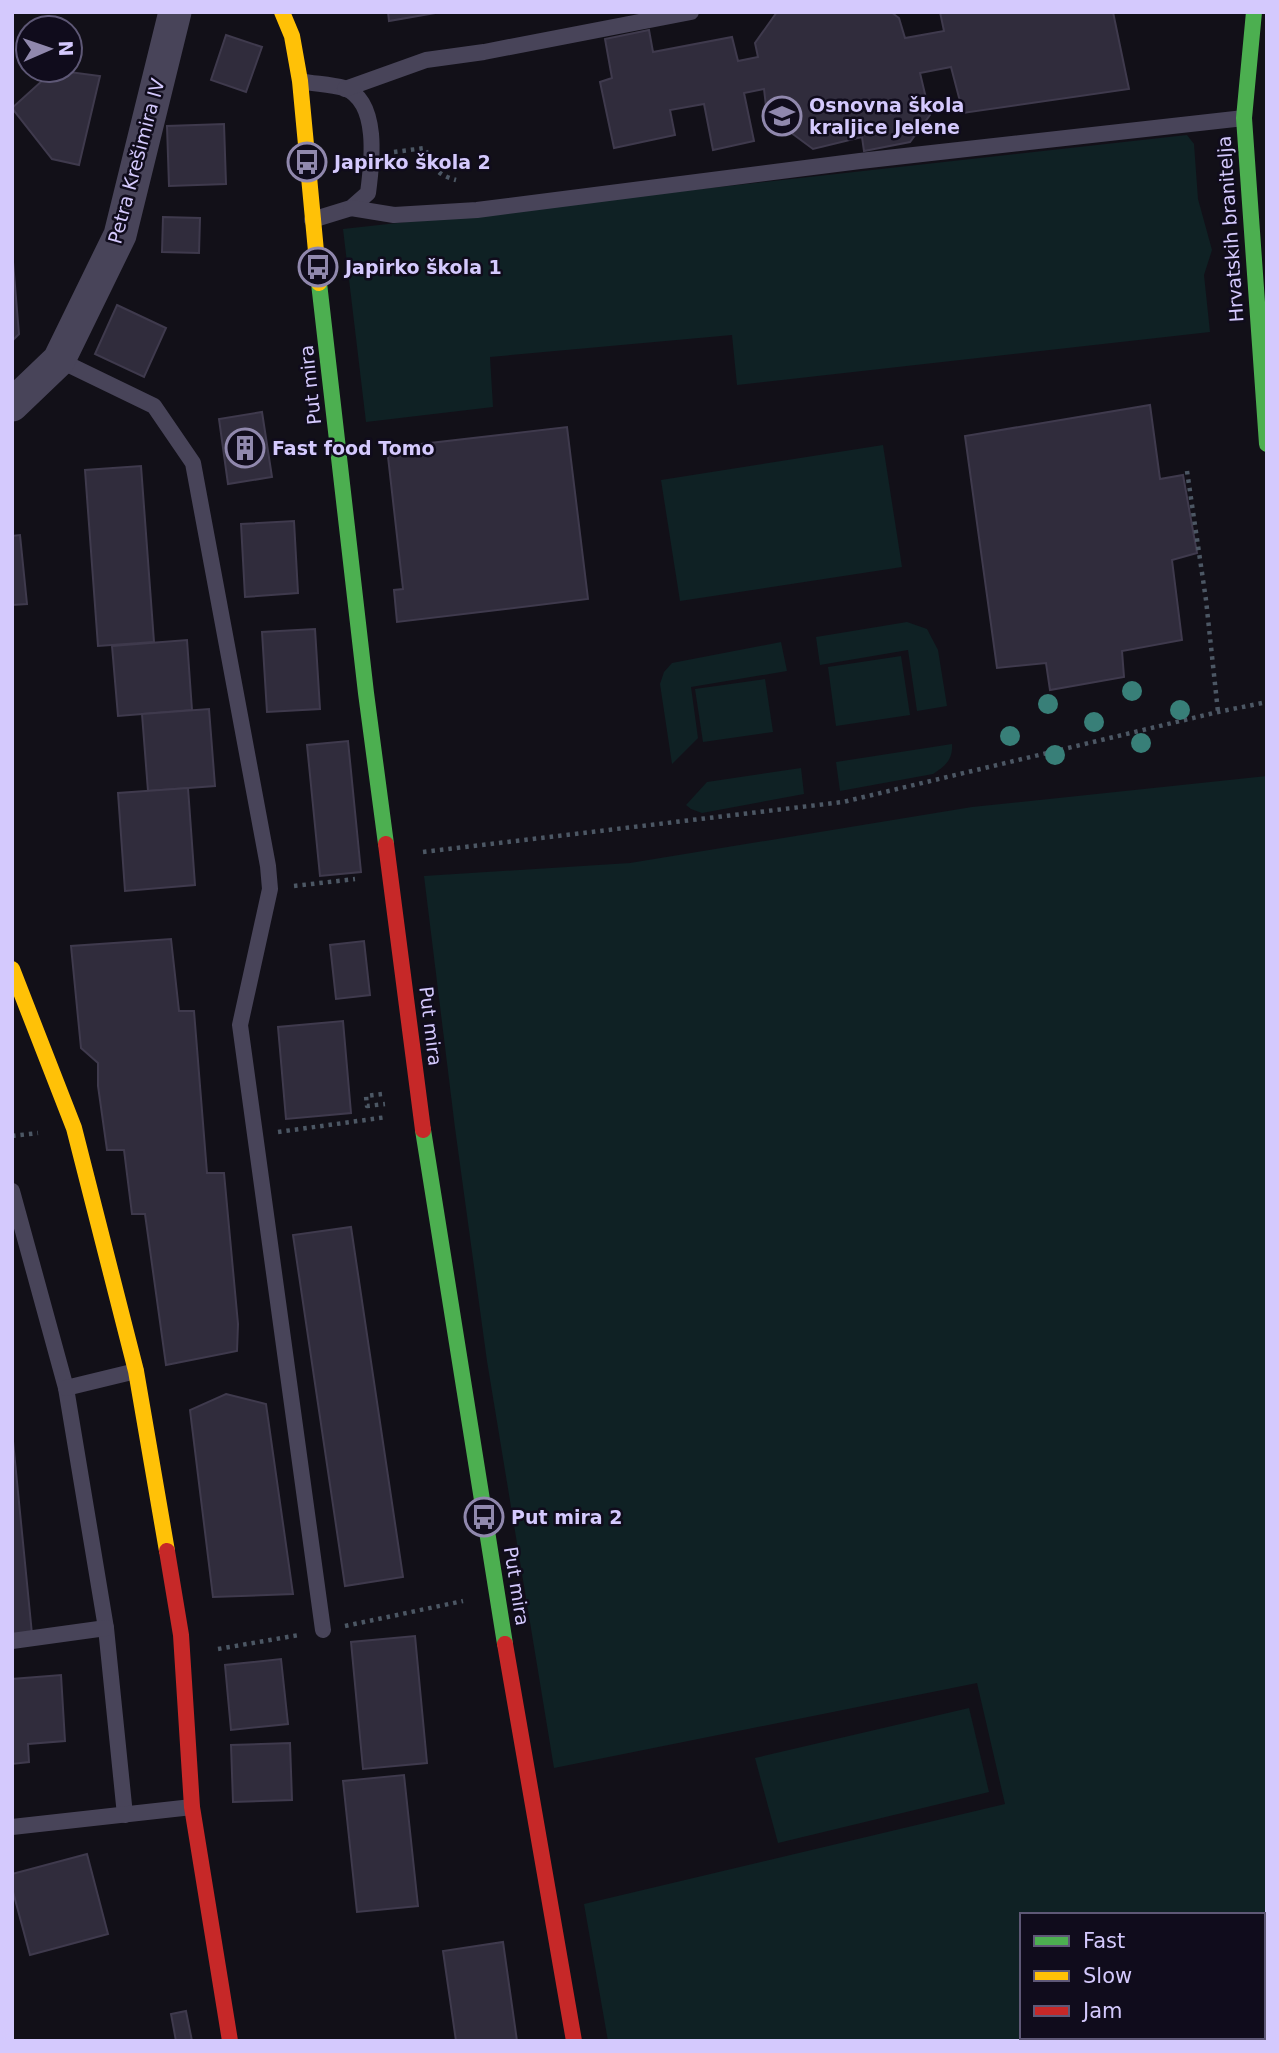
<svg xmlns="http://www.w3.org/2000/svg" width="1279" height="2053" font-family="'DejaVu Sans',sans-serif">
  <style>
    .green { fill: #0f2124; fill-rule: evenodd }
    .building { fill: #302c3c; stroke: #3f3a4d; stroke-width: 2 }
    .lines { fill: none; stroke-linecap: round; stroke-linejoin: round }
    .path { stroke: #4c5764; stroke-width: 4.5; stroke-dasharray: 3.5 5; stroke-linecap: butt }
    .lane { stroke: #484459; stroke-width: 16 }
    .street { stroke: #484459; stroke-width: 33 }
    .fast { stroke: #4caf50; stroke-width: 16 }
    .slow { stroke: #ffc107; stroke-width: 16 }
    .jam { stroke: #c62828; stroke-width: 16 }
    .tree { fill: #387f78 }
    .labels { text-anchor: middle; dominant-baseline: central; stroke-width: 5; stroke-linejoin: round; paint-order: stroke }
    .poi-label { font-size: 19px; font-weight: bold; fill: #d4c9fd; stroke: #100c1c; text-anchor: start }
    .street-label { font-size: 19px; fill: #d4c9fd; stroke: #100c1c }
  </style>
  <rect width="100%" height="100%" fill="#121018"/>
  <!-- green -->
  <g class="green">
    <polygon points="1187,135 1194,144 1198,199 1212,250 1204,275 1210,332 737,385 732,335 490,357 493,407 366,422 343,229"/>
    <polygon points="883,445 902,567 680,601 661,480"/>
    <polygon points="907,622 927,629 938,650 947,706 917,711 908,650 820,665 816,637"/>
    <polygon points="781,642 787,671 691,687 698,738 672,764 660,684 664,672 672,663"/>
    <polygon points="901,656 910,715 836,726 828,667"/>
    <polygon points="765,679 773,732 703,742 695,689"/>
    <path d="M952,744C953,760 945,766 933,774L840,791L836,762Z"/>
    <polygon points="801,768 804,794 702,813 691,809 686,805 707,782"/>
    <path d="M1267,776V2041H608L584,1904L1005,1804L977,1683L554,1768L487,1361L455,1128L424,876L630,863L972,807ZM1022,1915H1263V2037H1022Z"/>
    <polygon points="969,1708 989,1792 778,1843 755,1758"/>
  </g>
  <!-- building -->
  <g class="building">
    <polygon points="388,12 441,12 389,21"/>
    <polygon points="777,12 891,12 899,18 905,38 944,31 940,12 1113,12 1129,89 963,113 951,67 920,73 930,115 910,142 864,151 862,137 813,149 767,115 764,89 744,93 754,141 713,150 704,104 670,110 675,135 614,148 600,82 612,78 605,39 649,30 653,52 732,37 738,61 758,57 755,43"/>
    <polygon points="226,35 262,47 246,92 211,80"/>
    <polygon points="54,70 100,76 79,165 52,159 12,108"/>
    <polygon points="224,124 226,184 169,186 167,126"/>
    <polygon points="163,217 200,218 199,253 162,252"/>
    <polygon points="12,250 19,334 12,341"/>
    <polygon points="117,305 166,328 144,377 95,354"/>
    <polygon points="1150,405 1160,479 1183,475 1197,553 1172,560 1182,640 1122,651 1124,677 1050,690 1046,663 997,668 965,436"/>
    <polygon points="262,412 272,477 228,484 219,419"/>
    <polygon points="567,427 588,599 397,622 394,590 403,589 387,448"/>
    <polygon points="141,466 154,642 98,646 85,470"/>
    <polygon points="294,521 298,593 245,597 241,524"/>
    <polygon points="20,535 27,604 12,605 12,536"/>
    <polygon points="315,629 320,709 267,712 262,632"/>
    <polygon points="187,640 192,710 118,716 112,646"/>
    <polygon points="209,709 215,786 148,791 142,714"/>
    <polygon points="348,741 361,872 320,876 307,745"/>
    <polygon points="188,788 195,885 125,891 118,793"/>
    <polygon points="171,939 179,1011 194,1011 207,1173 224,1173 238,1324 237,1351 166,1365 145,1214 132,1214 124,1150 107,1150 98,1086 98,1063 81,1048 71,946"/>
    <polygon points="364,941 370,995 336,999 330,945"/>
    <polygon points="343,1021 351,1113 286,1119 278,1027"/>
    <polygon points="351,1227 403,1577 345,1586 293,1235"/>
    <polygon points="226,1394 266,1404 293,1594 213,1597 190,1410"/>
    <polygon points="12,1431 32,1634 12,1636"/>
    <polygon points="415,1636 427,1763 363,1769 351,1642"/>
    <polygon points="281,1659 288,1724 231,1730 225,1665"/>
    <polygon points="61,1675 65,1741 28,1744 29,1762 12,1764 12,1679"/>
    <polygon points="290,1743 292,1800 233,1802 231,1745"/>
    <polygon points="404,1775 418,1906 357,1912 343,1781"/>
    <polygon points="87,1854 108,1934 30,1955 12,1888 12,1874"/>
    <polygon points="503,1942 517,2041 456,2041 443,1951"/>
    <polygon points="186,2011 192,2041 176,2041 171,2014"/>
  </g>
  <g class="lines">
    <!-- path -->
    <g class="path">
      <path d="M394,152L425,148C432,167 437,175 456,180"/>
      <polyline points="1187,471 1206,600 1218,712"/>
      <polyline points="423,852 843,802 1218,712 1267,702"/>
      <polyline points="294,886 355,879"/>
      <polyline points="382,1094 366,1096 367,1106 385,1104"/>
      <polyline points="278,1132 387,1117"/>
      <polyline points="12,1136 38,1133"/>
      <polyline points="345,1626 463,1601"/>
      <polyline points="218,1649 299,1635"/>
    </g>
    <!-- lane -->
    <g class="lane">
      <path d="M300,81C314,84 330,84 344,88C380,101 372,163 368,193L351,208L312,220"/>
      <polyline points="345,89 426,60 484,52 691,12"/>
      <polyline points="351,208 394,215 477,210 860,161 1244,118"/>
      <polyline points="59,360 154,406 193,463 268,866 270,889 240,1025 323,1630"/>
      <polyline points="12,1191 66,1388 106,1628 125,1815"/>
      <polyline points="66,1388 136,1371"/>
      <polyline points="12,1641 106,1628"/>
      <polyline points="12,1827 192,1807"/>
    </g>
    <!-- street -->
    <polyline class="street" points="12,405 59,360 120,235 175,12"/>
    <!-- fast -->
    <g class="fast">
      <polyline points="1254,12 1244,118 1267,444"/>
      <polyline points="319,283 366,693 386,844"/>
      <polyline points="423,1130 505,1644"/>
    </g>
    <!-- slow -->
    <g class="slow">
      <polyline points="282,12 292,36 300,81 319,283"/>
      <polyline points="12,969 74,1128 136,1371 167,1551"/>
    </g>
    <!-- jam -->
    <g class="jam">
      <polyline points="386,844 423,1130"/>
      <polyline points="167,1551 181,1635 192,1807 230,2041"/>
      <polyline points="505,1644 574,2041"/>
    </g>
  </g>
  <!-- trees -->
  <g class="tree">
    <circle cx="1132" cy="691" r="10"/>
    <circle cx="1048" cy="704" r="10"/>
    <circle cx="1180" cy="710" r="10"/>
    <circle cx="1094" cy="722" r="10"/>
    <circle cx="1010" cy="736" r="10"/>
    <circle cx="1141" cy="743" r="10"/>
    <circle cx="1055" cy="755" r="10"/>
  </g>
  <!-- icons -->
  <defs>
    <symbol id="school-ring" viewBox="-11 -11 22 22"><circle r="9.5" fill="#100c1c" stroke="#9088ad" stroke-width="1.5"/><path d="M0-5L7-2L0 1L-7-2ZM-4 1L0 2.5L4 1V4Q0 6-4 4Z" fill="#9088ad"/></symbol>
    <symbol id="bus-ring" viewBox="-11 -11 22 22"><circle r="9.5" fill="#100c1c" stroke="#9088ad" stroke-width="1.5"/><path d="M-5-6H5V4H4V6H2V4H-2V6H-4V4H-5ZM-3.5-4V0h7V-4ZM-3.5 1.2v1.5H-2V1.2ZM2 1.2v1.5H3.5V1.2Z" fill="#9088ad"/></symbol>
    <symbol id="building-ring" viewBox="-11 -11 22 22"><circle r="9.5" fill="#100c1c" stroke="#9088ad" stroke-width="1.5"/><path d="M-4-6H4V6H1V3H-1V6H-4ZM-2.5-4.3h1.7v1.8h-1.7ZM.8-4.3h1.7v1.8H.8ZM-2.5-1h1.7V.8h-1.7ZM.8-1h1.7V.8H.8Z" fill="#9088ad"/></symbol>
  </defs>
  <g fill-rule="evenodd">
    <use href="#school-ring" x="760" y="94" width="44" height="44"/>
    <use href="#bus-ring" x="285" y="140" width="44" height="44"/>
    <use href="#bus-ring" x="296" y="245" width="44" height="44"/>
    <use href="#building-ring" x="223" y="426" width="44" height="44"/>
    <use href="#bus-ring" x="462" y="1495" width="44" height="44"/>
  </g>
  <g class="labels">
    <!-- poi labels -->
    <g class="poi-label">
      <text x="809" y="105">Osnovna škola<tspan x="809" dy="22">kraljice Jelene</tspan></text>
      <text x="334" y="162">Japirko škola 2</text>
      <text x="345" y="267">Japirko škola 1</text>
      <text x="272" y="448">Fast food Tomo</text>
      <text x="511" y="1517">Put mira 2</text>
    </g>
    <!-- street labels -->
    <g class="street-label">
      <text transform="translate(136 161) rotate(-75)">Petra Krešimira IV</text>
      <text transform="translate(1230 229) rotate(-94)">Hrvatskih branitelja</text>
      <text transform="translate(310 385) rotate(-96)">Put mira</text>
      <text transform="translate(431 1026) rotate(83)">Put mira</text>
      <text transform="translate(517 1586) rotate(81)">Put mira</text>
    </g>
  </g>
  <!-- border -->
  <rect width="1279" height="2053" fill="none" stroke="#d4c9fd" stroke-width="28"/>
  <!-- legend -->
  <rect x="1020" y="1913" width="245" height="126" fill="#100c1c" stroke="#5e5876" stroke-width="2"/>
  <rect x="1034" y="1936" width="35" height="10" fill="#4caf50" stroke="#5e5876" stroke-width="2"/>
  <text x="1083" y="1948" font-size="21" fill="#d4c9fd">Fast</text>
  <rect x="1034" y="1971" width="35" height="10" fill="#ffc107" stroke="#5e5876" stroke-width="2"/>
  <text x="1083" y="1983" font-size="21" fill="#d4c9fd">Slow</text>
  <rect x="1034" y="2006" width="35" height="10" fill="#c62828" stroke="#5e5876" stroke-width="2"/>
  <text x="1083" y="2018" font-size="21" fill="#d4c9fd">Jam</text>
  <!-- north arrow -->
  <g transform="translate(49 49) rotate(88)"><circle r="33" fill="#100c1c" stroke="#5e5876" stroke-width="2"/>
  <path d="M0-5L12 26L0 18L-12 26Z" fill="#9088ad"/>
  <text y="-10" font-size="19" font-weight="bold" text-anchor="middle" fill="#d4c9fd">N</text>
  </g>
</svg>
